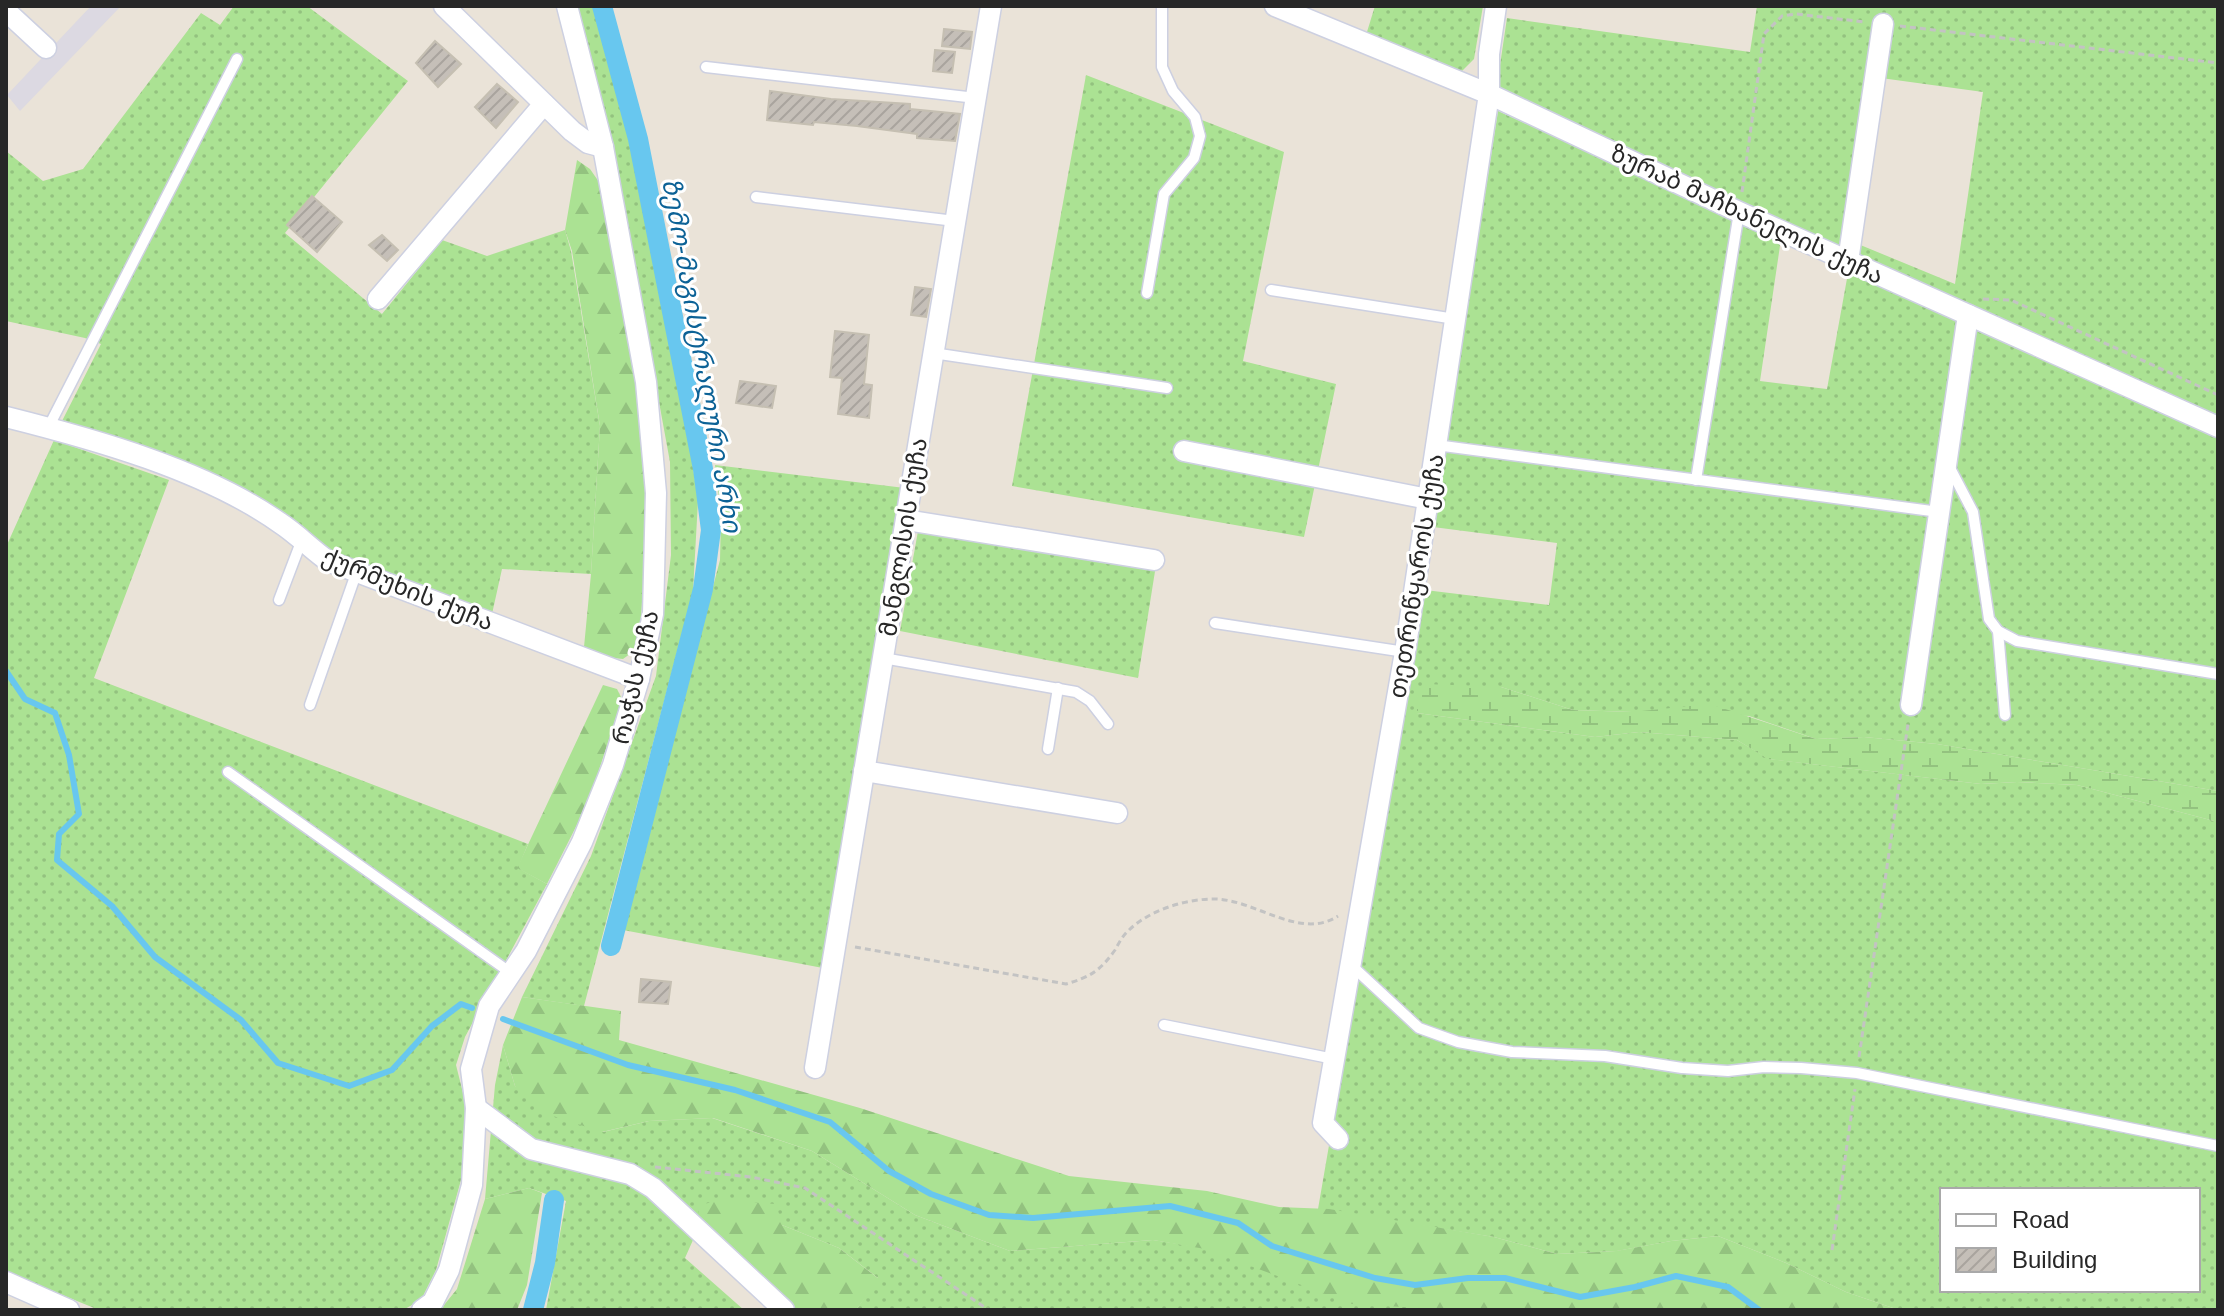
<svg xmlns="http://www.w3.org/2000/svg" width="2224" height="1316" font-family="Helvetica,'Noto Sans Georgian',sans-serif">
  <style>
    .industrial { fill: #dcd9e2 }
    .grass { fill: url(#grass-dots); fill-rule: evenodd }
    .forest { fill: url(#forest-firs) }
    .wetland { fill: url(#wetland-marsh) }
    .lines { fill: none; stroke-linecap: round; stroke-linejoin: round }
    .stream { stroke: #68c7ef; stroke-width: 6 }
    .canal { stroke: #68c7ef; stroke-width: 20 }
    .building { fill: url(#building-hatch); stroke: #c5bfb2; stroke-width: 2 }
    .lane-casing { stroke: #cdd0e1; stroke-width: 13 }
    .street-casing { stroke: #cdd0e1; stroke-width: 23 }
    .path { stroke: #c3c3c3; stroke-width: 3; stroke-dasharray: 6 4; stroke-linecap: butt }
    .lane { stroke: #fff; stroke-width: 10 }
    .street { stroke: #fff; stroke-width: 20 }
    .labels { text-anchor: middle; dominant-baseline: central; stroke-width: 6; stroke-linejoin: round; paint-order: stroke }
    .street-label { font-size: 24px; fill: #272727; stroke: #fff }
    .water-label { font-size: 26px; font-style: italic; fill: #0c6296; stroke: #fff }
  </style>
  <defs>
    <pattern id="grass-dots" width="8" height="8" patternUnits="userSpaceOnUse" patternTransform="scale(2)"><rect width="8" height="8" fill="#abe293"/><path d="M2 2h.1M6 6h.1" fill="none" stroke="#93c27f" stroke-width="1.8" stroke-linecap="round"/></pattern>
    <pattern id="forest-firs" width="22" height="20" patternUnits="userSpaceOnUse" patternTransform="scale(2)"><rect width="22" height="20" fill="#abe293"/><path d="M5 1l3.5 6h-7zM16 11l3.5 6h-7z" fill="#93c27f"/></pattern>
    <pattern id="wetland-marsh" width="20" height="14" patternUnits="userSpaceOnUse" patternTransform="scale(2)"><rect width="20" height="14" fill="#abe293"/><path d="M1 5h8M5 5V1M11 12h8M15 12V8" fill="none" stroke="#93c27f"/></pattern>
    <pattern id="building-hatch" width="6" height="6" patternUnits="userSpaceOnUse" patternTransform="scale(2)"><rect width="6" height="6" fill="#c5bfb8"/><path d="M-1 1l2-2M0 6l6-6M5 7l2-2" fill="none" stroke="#a9a49e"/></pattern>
  </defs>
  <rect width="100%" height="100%" fill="#eae3d8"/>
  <!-- industrial -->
  <polygon class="industrial" points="91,6 121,6 20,111 7,95"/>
  <!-- grass -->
  <g class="grass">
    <polygon points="234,6 307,6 408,81 285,233 382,314 442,240 487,256 565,230 571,251 600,426 591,574 502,569 492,614 322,549 283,514 61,423 101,344 85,338 6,321 6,151 43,181 83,169 201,13 220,25"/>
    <path d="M577,6H596C637,155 662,309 692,461L698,501L693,591L584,1006L522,997L591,856L656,676L671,555L670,462L611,140Z"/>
    <polygon points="1375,6 1483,6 1474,59 1462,71 1433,68 1366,35"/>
    <path d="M1757,6H2218V416L1496,92L1507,18L1750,52ZM1881,78L1983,92L1955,284L1858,244Z"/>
    <polygon points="1086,75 1284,152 1243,361 1336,384 1304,537 1012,486"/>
    <path d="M1498,111L1781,239L1760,381L1827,389L1848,273L2218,436V791L1937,744L1864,737L1816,739L1749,716L1573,710L1501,687L1417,697V713L1595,737L1639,732L1737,740L1769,759L1981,784L2017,782L2077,785L2218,822V1310H1899L1846,1292L1786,1263L1718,1236L1671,1241L1617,1251L1557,1254L1494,1237L1318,1209L1425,590L1549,605L1557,543L1433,527ZM1942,1190H2198V1290H1942Z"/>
    <polygon points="54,440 169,480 94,678 528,844 518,868 547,884 465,1037 456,1065 467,1109 461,1180 436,1270 421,1300 403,1310 99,1310 6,1272 6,547"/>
    <polygon points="715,465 905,488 823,968 623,930 720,560 721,514"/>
    <polygon points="920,520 1156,565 1138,678 900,631"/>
    <polygon points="503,1045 515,1086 603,1132 649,1121 712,1118 812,1151 915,1215 1010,1251 1153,1240 1205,1248 1454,1310 856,1310 878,1278 839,1248 782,1225 697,1231 685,1258 744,1310 546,1310 566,1201 529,1188 485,1199 495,1085"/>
  </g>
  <!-- forest -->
  <g class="forest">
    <polygon points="577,160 590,169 599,182 638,375 648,503 641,619 634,651 623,659 605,657 584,647 591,574 600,426 572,251 565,230"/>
    <polygon points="603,685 617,689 622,699 589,801 547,884 517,868"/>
    <polygon points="522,997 621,1011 619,1040 860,1108 1069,1176 1207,1191 1279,1207 1329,1209 1494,1237 1557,1254 1616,1251 1671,1241 1718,1236 1786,1263 1846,1292 1899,1310 1454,1310 1352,1304 1205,1249 1153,1240 1010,1251 915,1215 812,1151 713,1118 649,1121 602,1132 541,1112 515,1086 503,1045"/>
    <polygon points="529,1188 542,1193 527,1285 517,1310 440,1310 457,1289 485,1199"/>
    <polygon points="722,1200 776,1204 782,1225 839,1248 879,1279 856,1310 793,1310 697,1231 699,1205"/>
  </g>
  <!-- wetland -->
  <polygon class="wetland" points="1425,684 1501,687 1573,710 1632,712 1710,704 1816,739 1864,737 1937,744 2218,791 2218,822 2077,785 2017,782 1981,784 1768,759 1737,740 1639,732 1595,737 1417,713 1417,697"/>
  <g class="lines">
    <!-- stream -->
    <g class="stream">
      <polyline points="6,671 25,699 55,713 69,755 79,814 59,834 57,860 112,906 155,957 241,1020 278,1063 349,1086 392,1070 432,1026 461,1004 472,1008"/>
      <polyline points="503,1019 628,1065 735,1090 830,1122 889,1171 931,1194 989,1215 1033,1218 1170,1206 1238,1223 1272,1246 1375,1278 1415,1285 1468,1278 1505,1278 1580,1297 1635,1287 1676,1276 1728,1287 1759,1310"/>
    </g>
    <!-- canal -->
    <g class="canal">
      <polyline points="602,6 638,139 703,469 711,530 703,589 611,946"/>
      <polyline points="533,1310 545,1263 554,1200"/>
    </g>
  </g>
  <!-- building -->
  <g class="building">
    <polygon points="944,29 972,32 970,49 942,46"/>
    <polygon points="435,41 461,64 438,87 416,63"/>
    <polygon points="935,50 955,52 952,73 933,71"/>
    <polygon points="497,84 518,102 496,128 475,107"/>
    <polygon points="770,91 831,99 910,104 910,109 960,114 955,141 917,138 917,134 857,126 814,122 813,125 767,120"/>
    <polygon points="312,196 342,222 317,252 287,225"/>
    <polygon points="382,235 398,250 387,261 369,245"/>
    <polygon points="915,287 931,289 926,317 911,315"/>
    <polygon points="835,331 869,335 864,384 872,385 869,418 838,414 842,378 830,377"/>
    <polygon points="740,381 776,386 772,408 736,403"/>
    <polygon points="641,979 671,982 668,1004 639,1002"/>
  </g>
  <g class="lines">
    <defs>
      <g id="lane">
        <polyline points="706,67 976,98"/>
        <polyline points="756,197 955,221"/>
        <polyline points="1271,290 1455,319"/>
        <polyline points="1147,293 1164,194 1194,158 1200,136 1195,117 1173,91 1162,67 1162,6"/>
        <polyline points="933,353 1167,388"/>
        <polyline points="48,428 237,59"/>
        <polyline points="1436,445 1939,512"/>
        <polyline points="1949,466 1973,512 1989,619 1998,631 2017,641 2218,674"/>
        <polyline points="1696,480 1739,212"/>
        <polyline points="279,600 301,542"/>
        <polyline points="1215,623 1405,652"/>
        <polyline points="1998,631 2005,715"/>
        <polyline points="883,658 1076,692 1090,701 1108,724"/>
        <polyline points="310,705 357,571"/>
        <polyline points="1048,749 1058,688"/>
        <polyline points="228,772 511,973"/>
        <polyline points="1351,965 1419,1028 1458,1042 1512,1052 1605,1056 1682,1068 1728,1071 1764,1067 1801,1068 1857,1073 2218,1146"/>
        <polyline points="1164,1025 1334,1059"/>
      </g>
      <g id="street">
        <polyline points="444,6 572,131 588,143 603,147"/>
        <polyline points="1275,6 1489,94 1739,212 2218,427"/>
        <polyline points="6,11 46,48"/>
        <polyline points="1848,261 1883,24"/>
        <polyline points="378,299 544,104"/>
        <path d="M6,417C94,439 205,470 280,523C297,534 311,549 328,561L639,679"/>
        <polyline points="1184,451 1428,499"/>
        <polyline points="906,520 1154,560"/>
        <polyline points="1911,705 1968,315"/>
        <polyline points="864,771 1117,813"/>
        <polyline points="815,1068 991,6"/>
        <polyline points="476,1108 531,1149 630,1174 653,1188 784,1310"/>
        <polyline points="1338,1139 1323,1123 1405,652 1489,94 1489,54 1496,6"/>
        <polyline points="6,1282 69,1310"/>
        <polyline points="422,1310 433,1302 449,1270 472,1185 476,1108 471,1069 489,1006 526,951 582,842 613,765 639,679 653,614 656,493 646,382 603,147 567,6"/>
      </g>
    </defs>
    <!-- lane casing -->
    <use href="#lane" class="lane-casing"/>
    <!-- street casing -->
    <use href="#street" class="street-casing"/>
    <!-- path -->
    <g class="path">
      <polyline points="1900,26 2218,63"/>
      <polyline points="1742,192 1764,34 1782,16 1796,14 1865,22"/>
      <polyline points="1983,299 2011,300 2218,395"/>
      <path d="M855,947L1066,984C1090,977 1100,971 1115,950C1119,943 1123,935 1129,930C1150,910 1185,899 1214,899C1255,899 1300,941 1338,916"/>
      <polyline points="1859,1057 1908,724"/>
      <polyline points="655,1167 751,1177 805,1188 989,1310"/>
      <polyline points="1832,1250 1855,1089"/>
    </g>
    <!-- lane -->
    <use href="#lane" class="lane"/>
    <!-- street -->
    <use href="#street" class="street"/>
  </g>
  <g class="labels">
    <!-- street labels -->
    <g class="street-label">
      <text transform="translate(1747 214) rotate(25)">ზურაბ მაჩხანელის ქუჩა</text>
      <text transform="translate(903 537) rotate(-81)">მანგლისის ქუჩა</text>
      <text transform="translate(1416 576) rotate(-81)">თეთრიწყაროს ქუჩა</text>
      <text transform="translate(408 589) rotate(22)">ქურმუხის ქუჩა</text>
      <text transform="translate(635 677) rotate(-77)">რაჭას ქუჩა</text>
    </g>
    <!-- water labels -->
    <g class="water-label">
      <text transform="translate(702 355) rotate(80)">ზემო-მაგისტრალური არხი</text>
    </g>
  </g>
  <!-- border -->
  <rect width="2224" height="1316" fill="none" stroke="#272727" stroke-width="16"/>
  <!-- legend -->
  <rect x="1940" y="1188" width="260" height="104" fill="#ffffff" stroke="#a9a9a9" stroke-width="2"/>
  <rect x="1956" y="1214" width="40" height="12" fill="#ffffff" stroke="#a9a9a9" stroke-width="2"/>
  <text x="2012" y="1228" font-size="24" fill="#272727">Road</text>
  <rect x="1956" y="1248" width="40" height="24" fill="url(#building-hatch)" stroke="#a9a9a9" stroke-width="2"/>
  <text x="2012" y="1268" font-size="24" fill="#272727">Building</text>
</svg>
